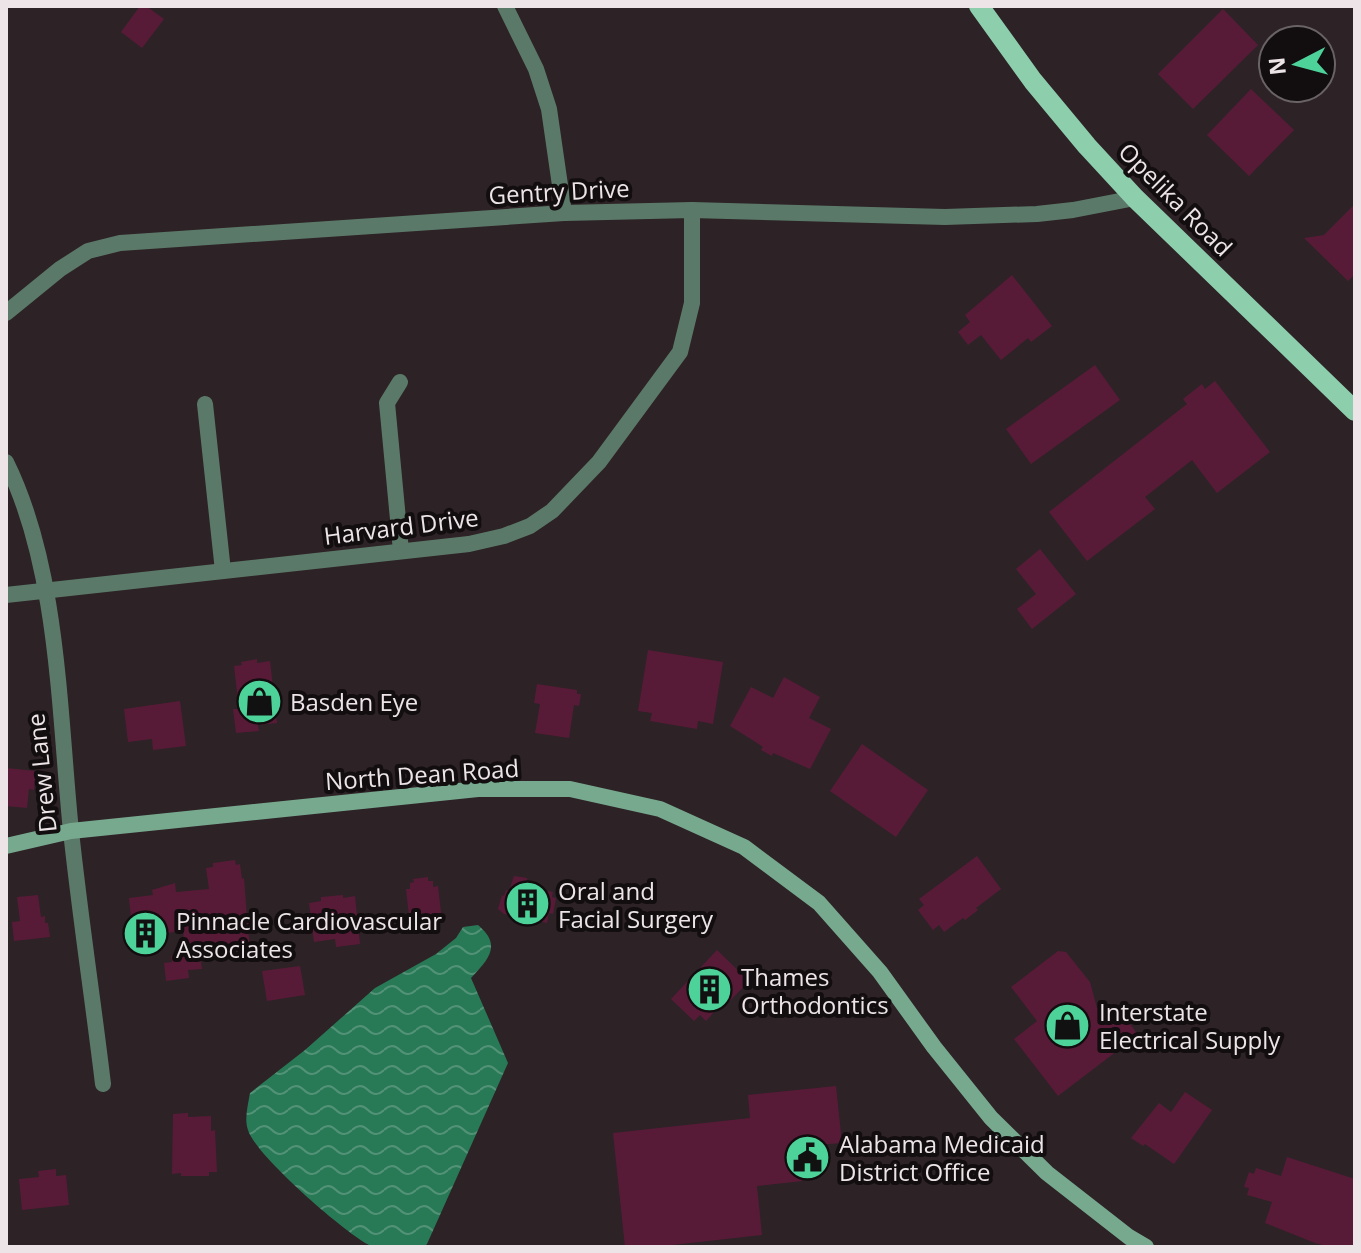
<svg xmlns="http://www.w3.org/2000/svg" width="1361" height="1253" font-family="'Open Sans',sans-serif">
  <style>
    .water { fill: url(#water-waves) }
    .building { fill: #581b37 }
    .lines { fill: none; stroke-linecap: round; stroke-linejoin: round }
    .street { stroke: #5b7969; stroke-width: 16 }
    .secondary { stroke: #77a98f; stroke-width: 16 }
    .primary { stroke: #8dcead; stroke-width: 20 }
    .labels { text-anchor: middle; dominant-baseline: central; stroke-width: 8; stroke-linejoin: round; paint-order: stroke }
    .street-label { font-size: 24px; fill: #ece4e7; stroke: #120d0f }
    .poi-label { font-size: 24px; fill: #ece4e7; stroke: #120d0f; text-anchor: start }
  </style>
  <defs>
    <pattern id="water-waves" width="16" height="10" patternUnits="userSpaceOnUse" patternTransform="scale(2)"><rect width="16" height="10" fill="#287956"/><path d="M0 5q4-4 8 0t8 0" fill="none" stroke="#529276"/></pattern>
  </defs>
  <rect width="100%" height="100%" fill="#2d2226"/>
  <!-- water -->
  <path class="water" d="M478,925C502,945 489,959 471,978L508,1063L427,1244L424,1247C411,1247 379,1251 369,1245C345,1233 255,1155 248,1130C244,1119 248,1105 250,1093L305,1050L375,988L436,954L456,938L463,927Z"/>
  <!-- building -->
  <g class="building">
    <polygon points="140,6 146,6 164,19 142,48 121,32"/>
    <polygon points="1223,9 1258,45 1193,109 1158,74"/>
    <polygon points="1251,89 1294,130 1249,176 1207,135"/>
    <polygon points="1355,204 1355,274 1348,281 1304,238 1324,235"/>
    <polygon points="1012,275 1052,326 1031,342 1028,338 1001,360 981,335 968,345 958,332 970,322 965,315"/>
    <polygon points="1095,365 1120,400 1031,464 1006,429"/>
    <polygon points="1215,381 1270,452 1217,493 1192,460 1145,497 1155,509 1087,561 1049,512 1187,404 1183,399 1202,384 1205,389"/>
    <polygon points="1040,549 1076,594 1032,629 1017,609 1036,594 1016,569"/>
    <polygon points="648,650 723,662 713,724 698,721 697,729 650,721 652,713 638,711"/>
    <polygon points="257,659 257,663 270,661 277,723 258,725 259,731 236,733 233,709 239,709 234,666 242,665 241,662"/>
    <polygon points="784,677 820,697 809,718 831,729 810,769 773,753 772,756 761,750 763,747 754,741 730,726 751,687 773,698"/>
    <polygon points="537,684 577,690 577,694 581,694 579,706 574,705 569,738 535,733 540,704 534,703"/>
    <polygon points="180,701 186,746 153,750 152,739 128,742 124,709"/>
    <polygon points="862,744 928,790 896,837 830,791"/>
    <polygon points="6,768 36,771 34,790 29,789 27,808 6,806"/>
    <polygon points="977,856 1001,889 976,908 978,910 965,920 963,918 944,932 939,925 933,930 918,910 924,905 919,899"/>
    <polygon points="235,860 236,865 240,864 242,879 244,878 247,917 249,917 251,930 248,931 250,945 244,946 244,950 200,955 202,969 188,970 189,978 166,981 164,963 172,962 171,956 186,955 183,931 133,937 129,898 153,895 152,890 175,883 176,892 209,889 206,868 213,867 213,863"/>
    <polygon points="514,876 527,878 528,884 533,888 553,892 552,897 556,898 553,914 549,913 547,923 504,914 498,909 502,895 504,896 506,890 509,891"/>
    <polygon points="428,877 428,881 433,881 433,887 438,886 442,921 435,922 435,925 418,927 417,924 410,925 406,889 410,889 410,883 414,882 413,879"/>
    <polygon points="38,895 41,917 45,916 45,923 48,923 50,937 14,941 12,922 20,921 17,897"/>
    <polygon points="343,895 343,898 355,896 360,944 336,947 335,939 314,942 309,903 321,901 321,897"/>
    <polygon points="717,950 749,981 727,1004 724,1001 706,1021 700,1015 694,1021 671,999"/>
    <polygon points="1058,951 1066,952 1090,982 1097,1008 1109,1005 1110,1013 1120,1010 1138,1035 1058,1096 1014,1039 1037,1021 1011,987"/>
    <polygon points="300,966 305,995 267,1001 262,971"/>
    <polygon points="836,1086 842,1143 815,1145 817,1158 812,1164 800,1165 802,1181 757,1186 762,1235 654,1247 625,1247 613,1133 750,1118 748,1095"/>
    <polygon points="1185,1092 1212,1110 1174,1164 1145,1144 1143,1146 1131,1138 1159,1103 1171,1112"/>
    <polygon points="188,1113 188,1117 211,1116 211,1131 215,1130 217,1172 209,1172 209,1176 181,1176 181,1173 172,1174 173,1114"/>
    <polygon points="1287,1157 1355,1179 1355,1247 1330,1247 1315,1243 1265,1223 1272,1202 1247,1195 1249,1188 1244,1187 1249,1172 1254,1174 1256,1168 1281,1176"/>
    <polygon points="56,1169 56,1176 66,1175 69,1205 22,1210 19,1179 39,1177 38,1171"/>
  </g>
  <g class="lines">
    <!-- street -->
    <g class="street">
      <polyline points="505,6 536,69 549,109 564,213"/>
      <polyline points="6,313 60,269 88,251 120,243 564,213 692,210 945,217 1037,214 1073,210 1135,198"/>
      <polyline points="400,382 387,403 401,551"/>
      <polyline points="205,404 223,571"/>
      <path d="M6,462C59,569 59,714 71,831C80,916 93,1000 103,1084"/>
      <polyline points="6,595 469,544 504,536 530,526 552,511 599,462 680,352 692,303 692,210"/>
    </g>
    <!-- secondary -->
    <polyline class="secondary" points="6,846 71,831 478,789 570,789 660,809 744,847 819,903 880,972 934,1047 991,1118 1047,1173 1129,1237 1146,1247"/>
    <!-- primary -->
    <polyline class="primary" points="979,6 1033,81 1087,146 1135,198 1355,411"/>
  </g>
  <!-- icons -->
  <defs>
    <symbol id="shop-disc" viewBox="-11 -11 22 22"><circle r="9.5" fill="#4dd39a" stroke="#120d0f"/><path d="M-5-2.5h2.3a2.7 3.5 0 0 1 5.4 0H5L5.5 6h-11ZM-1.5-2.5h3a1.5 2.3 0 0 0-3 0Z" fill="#111"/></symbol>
    <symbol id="building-disc" viewBox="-11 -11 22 22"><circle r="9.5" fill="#4dd39a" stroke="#120d0f"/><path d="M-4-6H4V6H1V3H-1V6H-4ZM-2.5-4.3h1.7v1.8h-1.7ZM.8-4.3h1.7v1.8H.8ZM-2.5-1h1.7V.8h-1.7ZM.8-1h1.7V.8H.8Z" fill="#111"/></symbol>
    <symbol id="civic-disc" viewBox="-11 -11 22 22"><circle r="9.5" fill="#4dd39a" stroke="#120d0f"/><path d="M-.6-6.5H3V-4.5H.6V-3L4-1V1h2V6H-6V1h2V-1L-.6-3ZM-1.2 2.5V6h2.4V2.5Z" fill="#111"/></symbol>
  </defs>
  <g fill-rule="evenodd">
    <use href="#shop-disc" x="234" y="676" width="51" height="51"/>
    <use href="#building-disc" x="502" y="878" width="51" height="51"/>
    <use href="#building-disc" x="120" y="908" width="51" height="51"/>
    <use href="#building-disc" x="684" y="964" width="51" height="51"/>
    <use href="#shop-disc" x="1042" y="1000" width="51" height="51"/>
    <use href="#civic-disc" x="782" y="1132" width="51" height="51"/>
  </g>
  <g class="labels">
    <!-- street labels -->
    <g class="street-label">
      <text transform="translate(559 191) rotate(-3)">Gentry Drive</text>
      <text transform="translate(1176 199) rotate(45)">Opelika Road</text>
      <text transform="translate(401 526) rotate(-7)">Harvard Drive</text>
      <text transform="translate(41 773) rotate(-96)">Drew Lane</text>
      <text transform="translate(422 774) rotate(-4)">North Dean Road</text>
    </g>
    <!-- poi labels -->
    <g class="poi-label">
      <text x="290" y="701">Basden Eye</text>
      <text x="558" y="890">Oral and<tspan x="558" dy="28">Facial Surgery</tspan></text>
      <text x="176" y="920">Pinnacle Cardiovascular<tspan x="176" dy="28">Associates</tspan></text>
      <text x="741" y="976">Thames<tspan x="741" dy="28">Orthodontics</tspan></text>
      <text x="1099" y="1011">Interstate<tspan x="1099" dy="28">Electrical Supply</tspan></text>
      <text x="839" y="1143">Alabama Medicaid<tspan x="839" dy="28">District Office</tspan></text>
    </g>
  </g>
  <!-- border -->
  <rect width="1361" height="1253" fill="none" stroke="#ece4e7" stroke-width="16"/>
  <!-- north arrow -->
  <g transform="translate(1297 64) rotate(264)"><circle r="38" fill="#120d0f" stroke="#696365" stroke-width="2"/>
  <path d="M0-6L14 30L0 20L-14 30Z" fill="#4dd39a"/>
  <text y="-12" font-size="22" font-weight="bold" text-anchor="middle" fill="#ece4e7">N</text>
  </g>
</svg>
